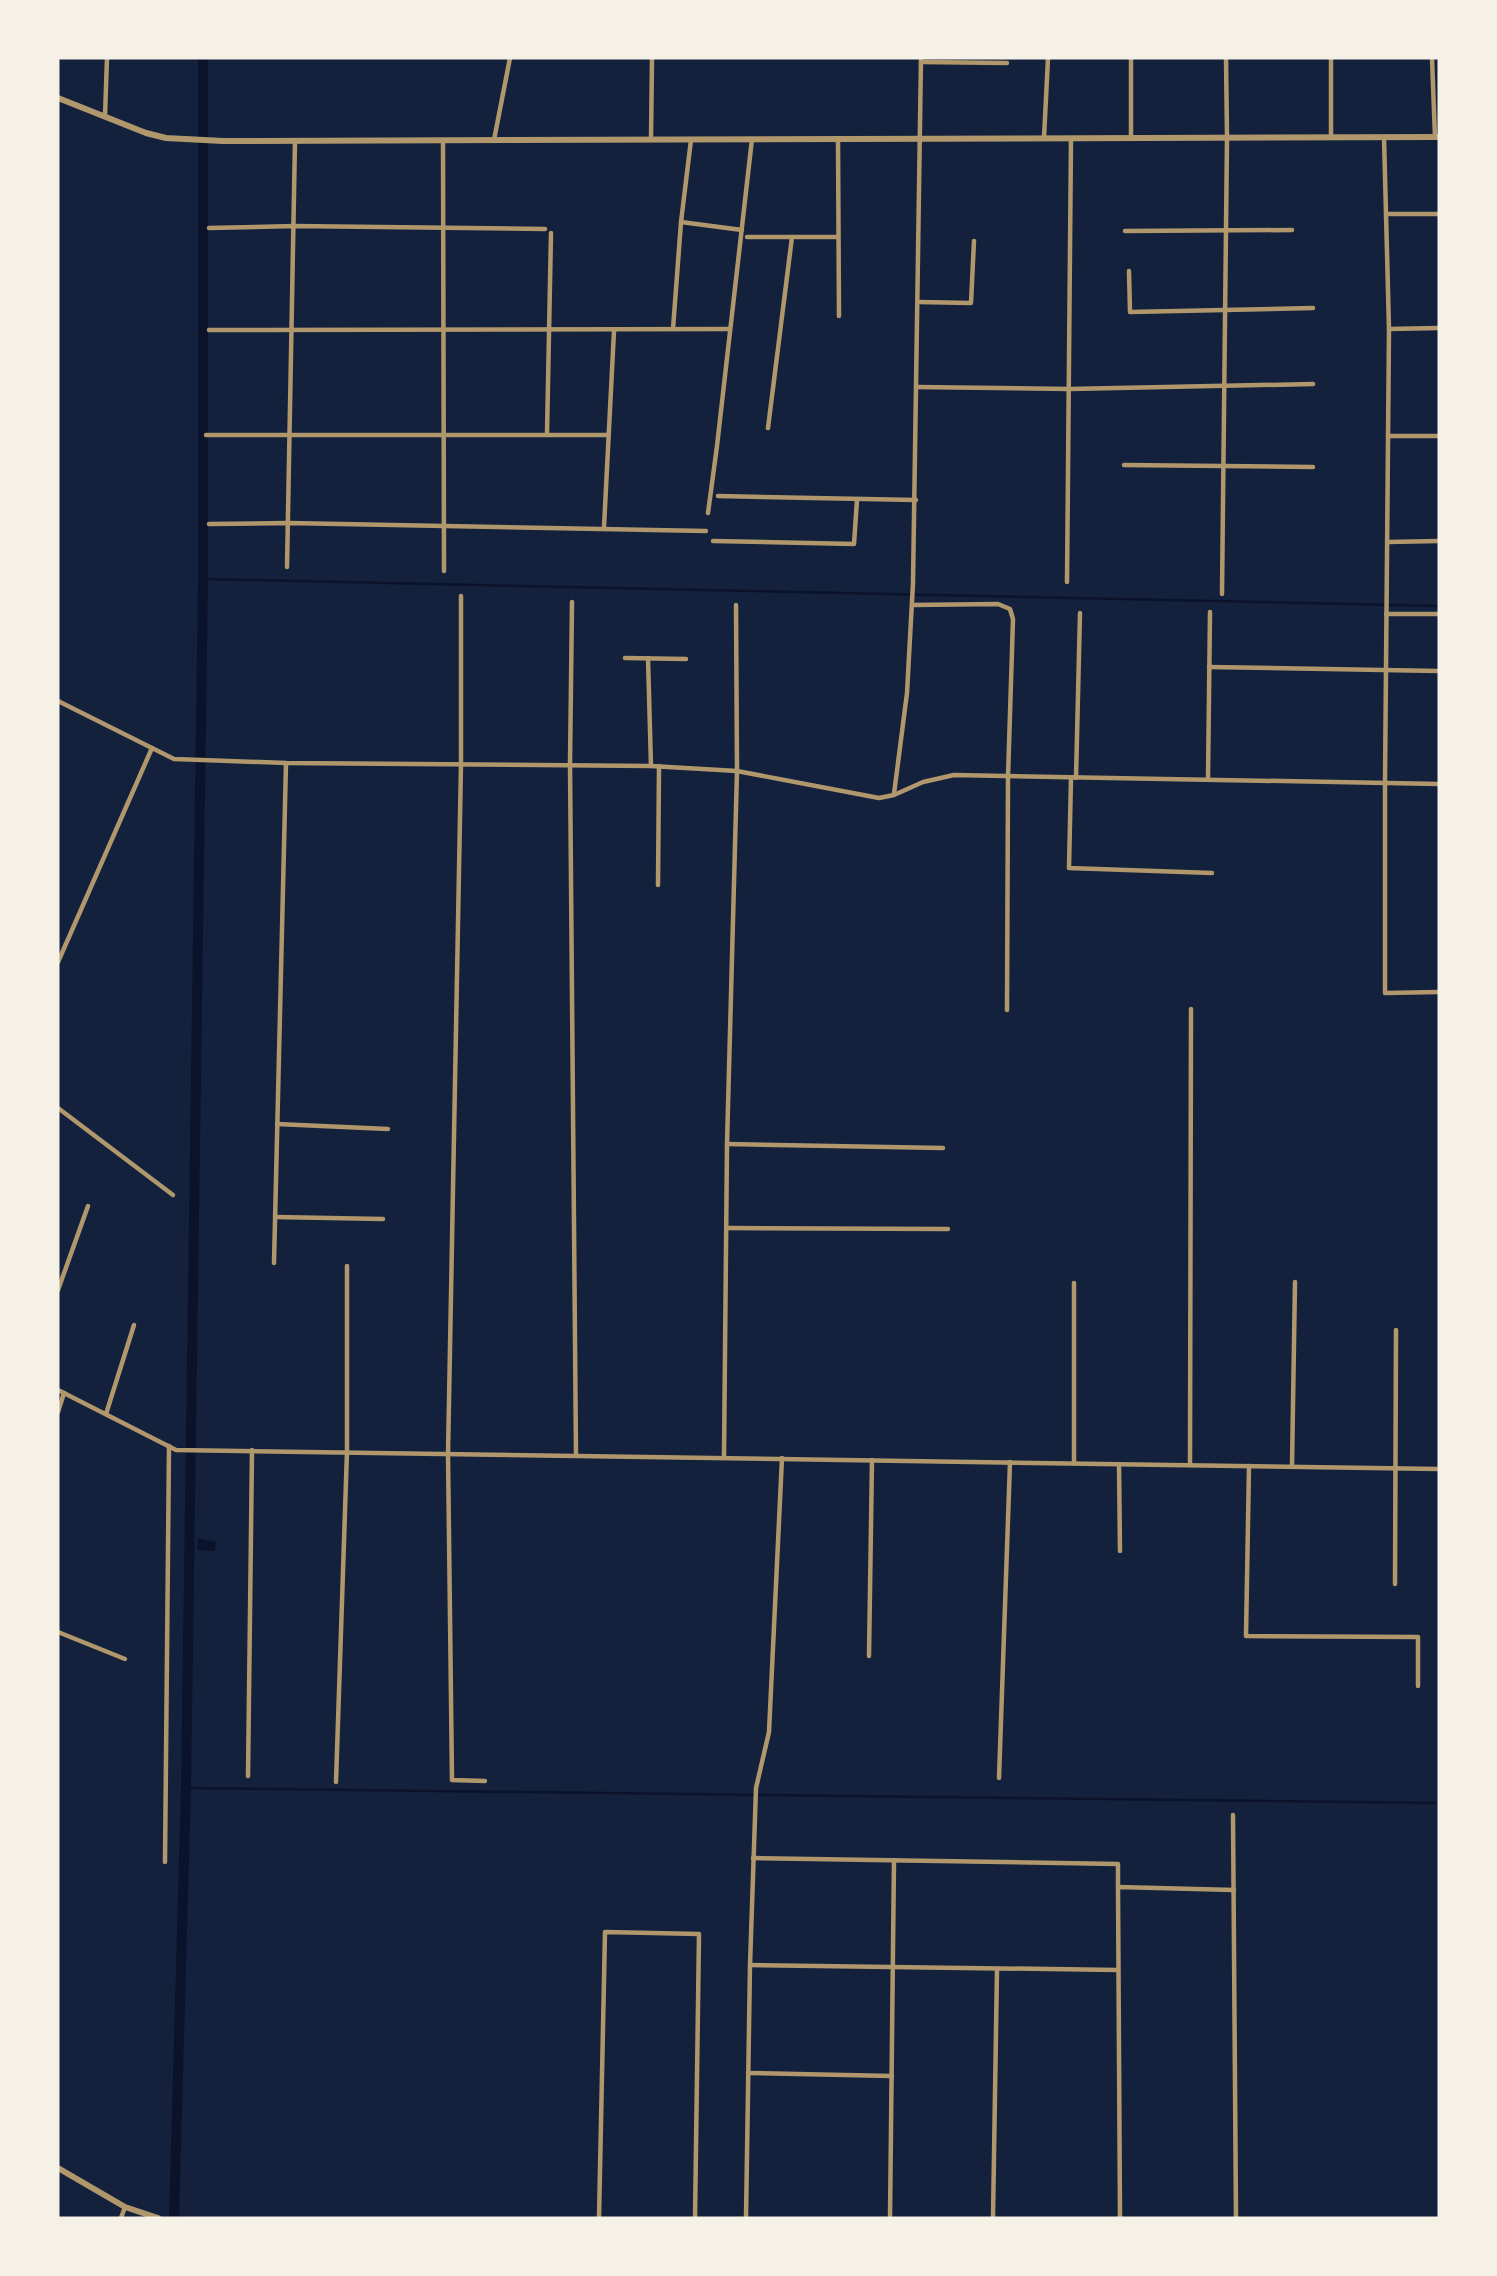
<svg xmlns="http://www.w3.org/2000/svg" width="1497" height="2276" font-family="Rubik,sans-serif">
  <style>
    .water { fill: #0b132b }
    .lines { fill: none; stroke-linecap: round; stroke-linejoin: round }
    .stream { stroke: #0b132b; stroke-width: 2.5 }
    .canal { stroke: #0b132b; stroke-width: 10 }
    .minor { stroke: #b1986c; stroke-width: 4.5 }
    .tertiary { stroke: #b1986c; stroke-width: 6 }
  </style>
  <rect width="100%" height="100%" fill="#14213d"/>
  <!-- water -->
  <polygon class="water" points="198,1538 216,1542 215,1551 197,1550"/>
  <g class="lines">
    <!-- stream -->
    <g class="stream">
      <polyline points="203,579 1439,606"/>
      <polyline points="186,1788 1439,1803"/>
    </g>
    <!-- canal -->
    <polyline class="canal" points="174,2218 186,1788 203,579 203,58"/>
    <!-- minor -->
    <g class="minor">
      <polyline points="1432,58 1435,137"/>
      <polyline points="921,62 1007,63"/>
      <polyline points="105,116 107,58"/>
      <polyline points="1331,136 1331,58"/>
      <polyline points="1384,137 1389,329 1385,781 1385,993 1439,992"/>
      <polyline points="1044,138 1048,58"/>
      <polyline points="1131,138 1131,58"/>
      <polyline points="651,139 652,58"/>
      <polyline points="838,139 839,316"/>
      <polyline points="443,140 444,571"/>
      <polyline points="494,140 510,58"/>
      <polyline points="1386,214 1439,214"/>
      <polyline points="681,222 742,230"/>
      <polyline points="209,228 294,226 545,229"/>
      <polyline points="1125,231 1292,230"/>
      <polyline points="747,237 838,237"/>
      <polyline points="1129,271 1130,312 1313,308"/>
      <polyline points="918,302 971,303 974,241"/>
      <polyline points="673,329 681,222 691,140"/>
      <polyline points="1389,329 1439,328"/>
      <polyline points="209,330 729,329"/>
      <polyline points="916,387 1069,389 1313,384"/>
      <polyline points="768,428 792,237"/>
      <polyline points="547,434 551,233"/>
      <polyline points="206,435 608,435"/>
      <polyline points="1388,436 1439,436"/>
      <polyline points="1124,465 1313,467"/>
      <polyline points="718,496 916,500"/>
      <polyline points="708,513 717,446 752,139"/>
      <polyline points="209,524 288,523 706,531"/>
      <polyline points="604,527 614,331"/>
      <polyline points="713,541 854,544 857,500"/>
      <polyline points="1388,542 1439,541"/>
      <polyline points="287,567 295,141"/>
      <polyline points="1067,582 1071,139"/>
      <polyline points="1222,594 1227,138 1226,58"/>
      <polyline points="461,596 461,764 448,1454 452,1780 485,1781"/>
      <polyline points="572,602 570,764 576,1455"/>
      <polyline points="912,605 998,604 1010,609 1013,619 1008,777 1007,1010"/>
      <polyline points="1386,614 1439,614"/>
      <polyline points="625,658 686,659"/>
      <polyline points="648,658 651,766"/>
      <polyline points="1209,667 1439,671"/>
      <polyline points="58,701 174,759 286,763 651,766 737,771 879,798 894,795 923,782 954,775 1439,784"/>
      <polyline points="1071,778 1069,868 1212,873"/>
      <polyline points="1076,778 1080,613"/>
      <polyline points="1208,779 1210,612"/>
      <polyline points="894,794 907,693 913,583 921,58"/>
      <polyline points="658,885 659,766"/>
      <polyline points="58,962 152,748"/>
      <polyline points="58,1108 173,1195"/>
      <polyline points="277,1124 388,1129"/>
      <polyline points="727,1144 943,1148"/>
      <polyline points="275,1217 383,1219"/>
      <polyline points="727,1228 948,1229"/>
      <polyline points="274,1263 286,763"/>
      <polyline points="1074,1283 1074,1463"/>
      <polyline points="58,1290 88,1206"/>
      <polyline points="58,1390 176,1450 1439,1469"/>
      <polyline points="58,1412 64,1393"/>
      <polyline points="106,1414 134,1325"/>
      <polyline points="724,1457 727,1144 737,771 736,605"/>
      <polyline points="1119,1464 1120,1551"/>
      <polyline points="1190,1465 1191,1009"/>
      <polyline points="1249,1466 1246,1636 1418,1637 1418,1686"/>
      <polyline points="1292,1466 1295,1282"/>
      <polyline points="1395,1584 1396,1330"/>
      <polyline points="58,1632 125,1659"/>
      <polyline points="869,1656 872,1460"/>
      <polyline points="248,1776 252,1450"/>
      <polyline points="999,1778 1010,1462"/>
      <polyline points="336,1782 347,1451 347,1266"/>
      <polyline points="1233,1815 1236,2218"/>
      <polyline points="753,1858 1118,1864 1118,1887"/>
      <polyline points="165,1862 169,1446"/>
      <polyline points="750,1965 1117,1970"/>
      <polyline points="748,2073 892,2076"/>
      <polyline points="121,2218 125,2207"/>
      <polyline points="599,2218 605,1932 699,1934 695,2218"/>
      <polyline points="746,2218 750,1965 756,1788 769,1732 782,1458"/>
      <polyline points="890,2218 894,1860"/>
      <polyline points="993,2218 997,1969"/>
      <polyline points="1120,2218 1118,1887 1234,1890"/>
    </g>
    <!-- tertiary -->
    <g class="tertiary">
      <polyline points="58,98 146,133 166,138 223,141 1439,137"/>
      <polyline points="58,2168 125,2207 158,2218"/>
    </g>
  </g>
  <!-- border -->
  <rect width="1497" height="2276" fill="none" stroke="#f6f1e7" stroke-width="119"/>
</svg>
